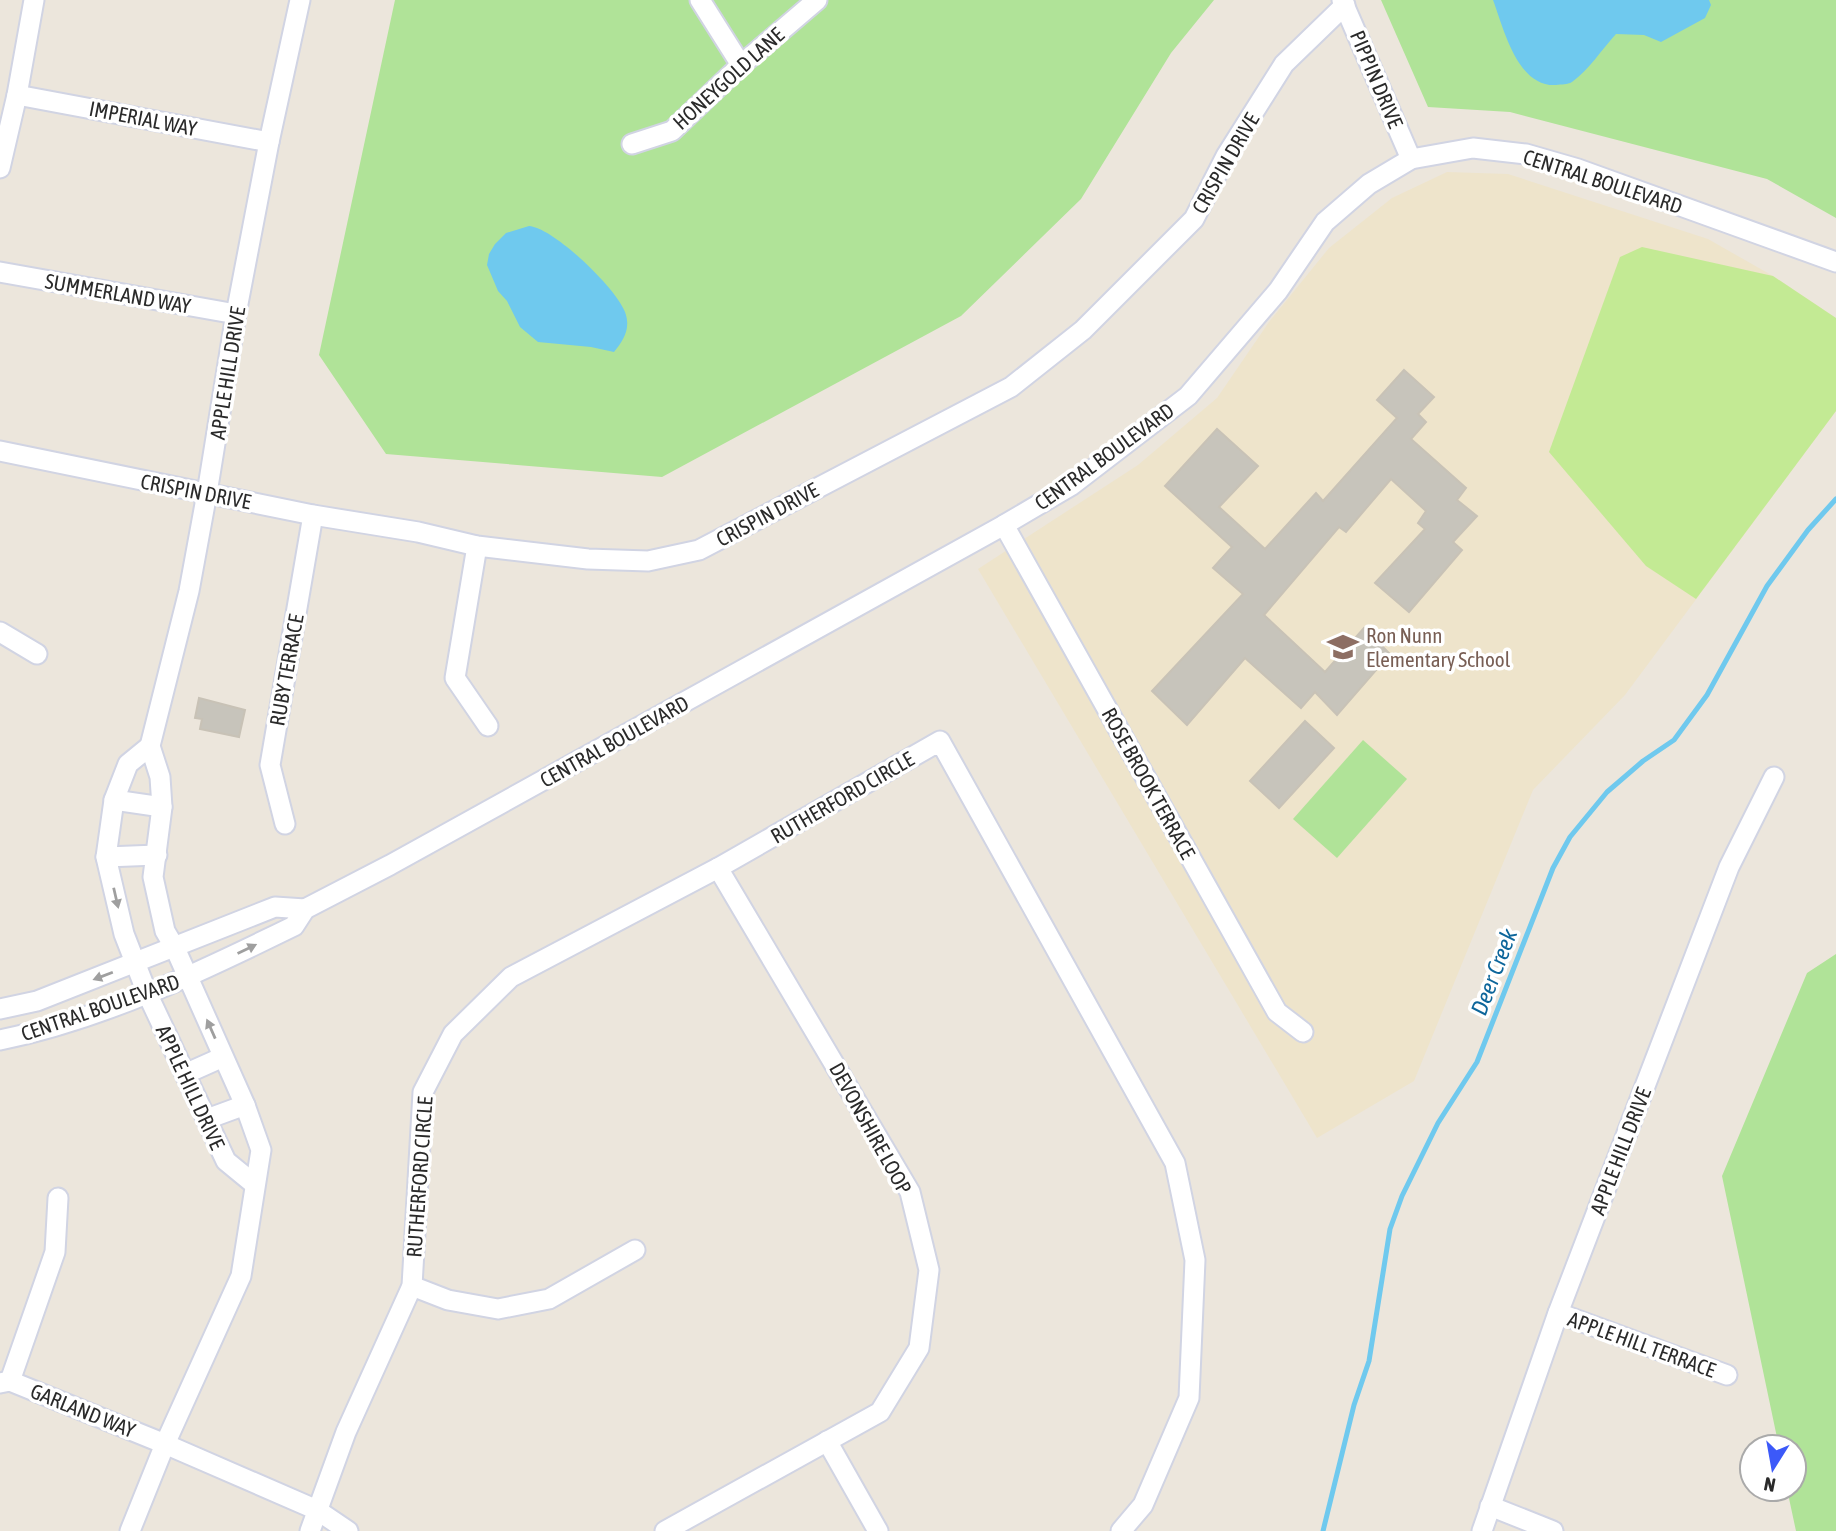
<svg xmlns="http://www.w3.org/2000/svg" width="1836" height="1531" font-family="'Asap Condensed',sans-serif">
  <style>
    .education { fill: #eee4cb }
    .green { fill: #b0e398 }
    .pitch { fill: #c3ea94 }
    .water { fill: #6fc9ee }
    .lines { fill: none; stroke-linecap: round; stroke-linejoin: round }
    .stream { stroke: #6fc9ee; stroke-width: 5 }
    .building { fill: #c7c4bb; stroke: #c8c2b6; stroke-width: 2 }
    .minor-casing { stroke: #d1d4e3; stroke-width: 23 }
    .minor { stroke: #fff; stroke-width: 19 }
    .oneway { fill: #9f9f9f }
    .labels { text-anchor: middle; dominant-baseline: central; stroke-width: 7; stroke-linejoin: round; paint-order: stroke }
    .street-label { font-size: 21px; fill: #2a2a2a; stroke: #fff }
    .education-label { font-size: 21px; fill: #785e54; stroke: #fff; text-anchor: start }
    .water-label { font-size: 23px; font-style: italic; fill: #0d669b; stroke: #fff }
  </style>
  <rect width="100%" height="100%" fill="#ece6dc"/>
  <!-- education -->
  <polygon class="education" points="1447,172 1508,174 1708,239 1773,276 1836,318 1836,411 1625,695 1533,790 1414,1081 1317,1138 978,569 1138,465 1217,398 1269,322 1329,248 1392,198"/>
  <!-- green -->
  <g class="green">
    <polygon points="395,0 1214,0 1171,53 1081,199 961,316 662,477 386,454 319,355"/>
    <polygon points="1381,0 1836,0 1836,218 1767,179 1510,112 1428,107"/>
    <polygon points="1363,740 1407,779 1337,858 1293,819"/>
    <polygon points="1836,954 1836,1531 1796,1531 1787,1489 1794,1489 1794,1447 1779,1447 1722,1176 1807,973"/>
  </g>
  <!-- pitch -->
  <polygon class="pitch" points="1642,247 1773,276 1836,318 1836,411 1696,599 1646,566 1549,452 1620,257"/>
  <!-- water -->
  <g class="water">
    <path d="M1493,0H1709L1711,5L1705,18L1661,42L1644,35L1616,34C1602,49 1589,70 1572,82C1567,85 1562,84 1556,85C1517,87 1504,29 1493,0Z"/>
    <path d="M529,226C554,228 616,288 625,312C631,328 624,340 614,352L591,347L538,342L520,327L507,301L498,291L487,265L489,254L495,244L506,233Z"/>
  </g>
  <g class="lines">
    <!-- stream -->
    <polyline class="stream" points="1323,1531 1354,1405 1369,1361 1390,1229 1402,1196 1438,1123 1477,1062 1553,868 1570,837 1607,792 1643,761 1674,740 1707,695 1767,586 1808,530 1836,499"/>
  </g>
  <!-- building -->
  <g class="building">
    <polygon points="1404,370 1434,397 1418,414 1426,422 1411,439 1466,488 1457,500 1477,516 1453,542 1462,550 1409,612 1375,583 1425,529 1418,523 1426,511 1391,479 1346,532 1339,527 1264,615 1325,672 1364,628 1390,654 1337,715 1315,692 1301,708 1245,658 1187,725 1152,691 1243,594 1213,568 1232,547 1165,486 1217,429 1258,466 1219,507 1265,549 1316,493 1323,501 1397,418 1377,400"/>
    <polygon points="199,698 245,710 239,737 200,729 202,719 195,718"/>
    <polygon points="1305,721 1334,748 1279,808 1250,781"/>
  </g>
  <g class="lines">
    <defs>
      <g id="minor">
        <polyline points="700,0 741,65"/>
        <polyline points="1342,0 1411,159"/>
        <polyline points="17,95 269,142"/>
        <polyline points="632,144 672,131 741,65 817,0"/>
        <polyline points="0,168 17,95 34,0"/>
        <polyline points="0,272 236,314"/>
        <polyline points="0,451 313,515 418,532 477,546 588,559 648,561 699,550 1011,387 1083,330 1194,219 1226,156 1284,64 1345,5"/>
        <polyline points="1004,525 1277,1012 1303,1032"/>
        <polyline points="477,546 455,678 488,726"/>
        <polyline points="0,632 37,654"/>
        <polyline points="150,746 128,764 114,800 106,857 124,934 147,993 226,1161 254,1184"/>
        <polyline points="114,800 162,807"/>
        <polyline points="285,824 270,765 313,515"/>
        <polyline points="106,857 157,855"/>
        <polyline points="0,1009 37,1001 275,907 305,909"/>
        <path d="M0,1040C103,1019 200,972 294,926L305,909L390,865L1004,525L1072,485L1188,396L1278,291L1325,222L1369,184L1411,159L1473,148L1526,154L1578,169L1836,262"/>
        <polyline points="185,1074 223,1057"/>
        <polyline points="207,1119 245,1105"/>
        <polyline points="412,1286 448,1300 498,1309 549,1299 635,1250"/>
        <polyline points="1558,1313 1727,1375"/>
        <polyline points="10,1381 55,1252 58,1198"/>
        <polyline points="0,1383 10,1381 165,1444 317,1510 348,1531"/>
        <polyline points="827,1441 878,1531"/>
        <polyline points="1490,1506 1553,1531"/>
        <polyline points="130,1531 165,1444 241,1276 261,1150 245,1105 175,948 165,931 153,877 162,807 160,777 150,746 189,591 207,493 236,314 269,142 300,0"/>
        <polyline points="310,1531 346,1432 412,1286 423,1092 453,1034 511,977 718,868 940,741 1175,1163 1195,1260 1189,1398 1143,1505 1121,1531"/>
        <polyline points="665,1531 880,1412 919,1348 929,1270 910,1192 718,868"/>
        <polyline points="1482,1531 1558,1313 1729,867 1774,777"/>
      </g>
    </defs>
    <!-- minor casing -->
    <use href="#minor" class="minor-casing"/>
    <!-- minor -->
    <use href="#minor" class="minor"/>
  </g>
  <!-- one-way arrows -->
  <defs><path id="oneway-solid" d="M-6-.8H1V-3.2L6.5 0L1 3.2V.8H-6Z" transform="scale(1.75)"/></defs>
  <g class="oneway">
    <use href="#oneway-solid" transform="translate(116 898) rotate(77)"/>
    <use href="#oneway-solid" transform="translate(247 949) rotate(-26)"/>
    <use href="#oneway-solid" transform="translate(103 976) rotate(159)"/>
    <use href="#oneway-solid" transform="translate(211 1029) rotate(-114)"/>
  </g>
  <!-- icons -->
  <defs>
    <symbol id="school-bare" viewBox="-9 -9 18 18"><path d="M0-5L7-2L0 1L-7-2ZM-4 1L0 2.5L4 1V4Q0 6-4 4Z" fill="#8d6e63" stroke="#fff" stroke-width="2.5" paint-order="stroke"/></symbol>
  </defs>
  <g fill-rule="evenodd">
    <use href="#school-bare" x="1321" y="625" width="44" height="44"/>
  </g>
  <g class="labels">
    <!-- street labels -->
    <g class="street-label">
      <text transform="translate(728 78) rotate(-42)">HONEYGOLD LANE</text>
      <text transform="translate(1377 79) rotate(67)">PIPPIN DRIVE</text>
      <text transform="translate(143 118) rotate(11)">IMPERIAL WAY</text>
      <text transform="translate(1225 163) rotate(-60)">CRISPIN DRIVE</text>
      <text transform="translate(1603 181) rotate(18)">CENTRAL BOULEVARD</text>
      <text transform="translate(118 293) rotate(10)">SUMMERLAND WAY</text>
      <text transform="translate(227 373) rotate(-81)">APPLE HILL DRIVE</text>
      <text transform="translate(1104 456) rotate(-36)">CENTRAL BOULEVARD</text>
      <text transform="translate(196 491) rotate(11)">CRISPIN DRIVE</text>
      <text transform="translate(767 514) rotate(-28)">CRISPIN DRIVE</text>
      <text transform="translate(286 670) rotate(-80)">RUBY TERRACE</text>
      <text transform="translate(614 741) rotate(-29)">CENTRAL BOULEVARD</text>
      <text transform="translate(1149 783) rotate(61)">ROSE BROOK TERRACE</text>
      <text transform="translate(842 797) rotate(-30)">RUTHERFORD CIRCLE</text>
      <text transform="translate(100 1007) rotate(-19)">CENTRAL BOULEVARD</text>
      <text transform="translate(191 1087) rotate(65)">APPLE HILL DRIVE</text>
      <text transform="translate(871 1128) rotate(61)">DEVONSHIRE LOOP</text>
      <text transform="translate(1620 1151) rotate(-69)">APPLE HILL DRIVE</text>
      <text transform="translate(419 1177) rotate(-86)">RUTHERFORD CIRCLE</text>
      <text transform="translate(1642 1344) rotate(20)">APPLE HILL TERRACE</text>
      <text transform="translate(83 1410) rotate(22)">GARLAND WAY</text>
    </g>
    <!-- education labels -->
    <g class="education-label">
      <text x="1366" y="635">Ron Nunn<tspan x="1366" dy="24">Elementary School</tspan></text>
    </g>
    <!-- water labels -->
    <g class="water-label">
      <text transform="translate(1494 972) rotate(-69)">Deer Creek</text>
    </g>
  </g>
  <!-- north arrow -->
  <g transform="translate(1773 1468) rotate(191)"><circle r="33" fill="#ffffff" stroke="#aaaaaa" stroke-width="2"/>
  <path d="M0-5L12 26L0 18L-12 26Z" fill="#3c59f9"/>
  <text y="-10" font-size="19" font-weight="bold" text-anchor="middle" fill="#2a2a2a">N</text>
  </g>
</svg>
